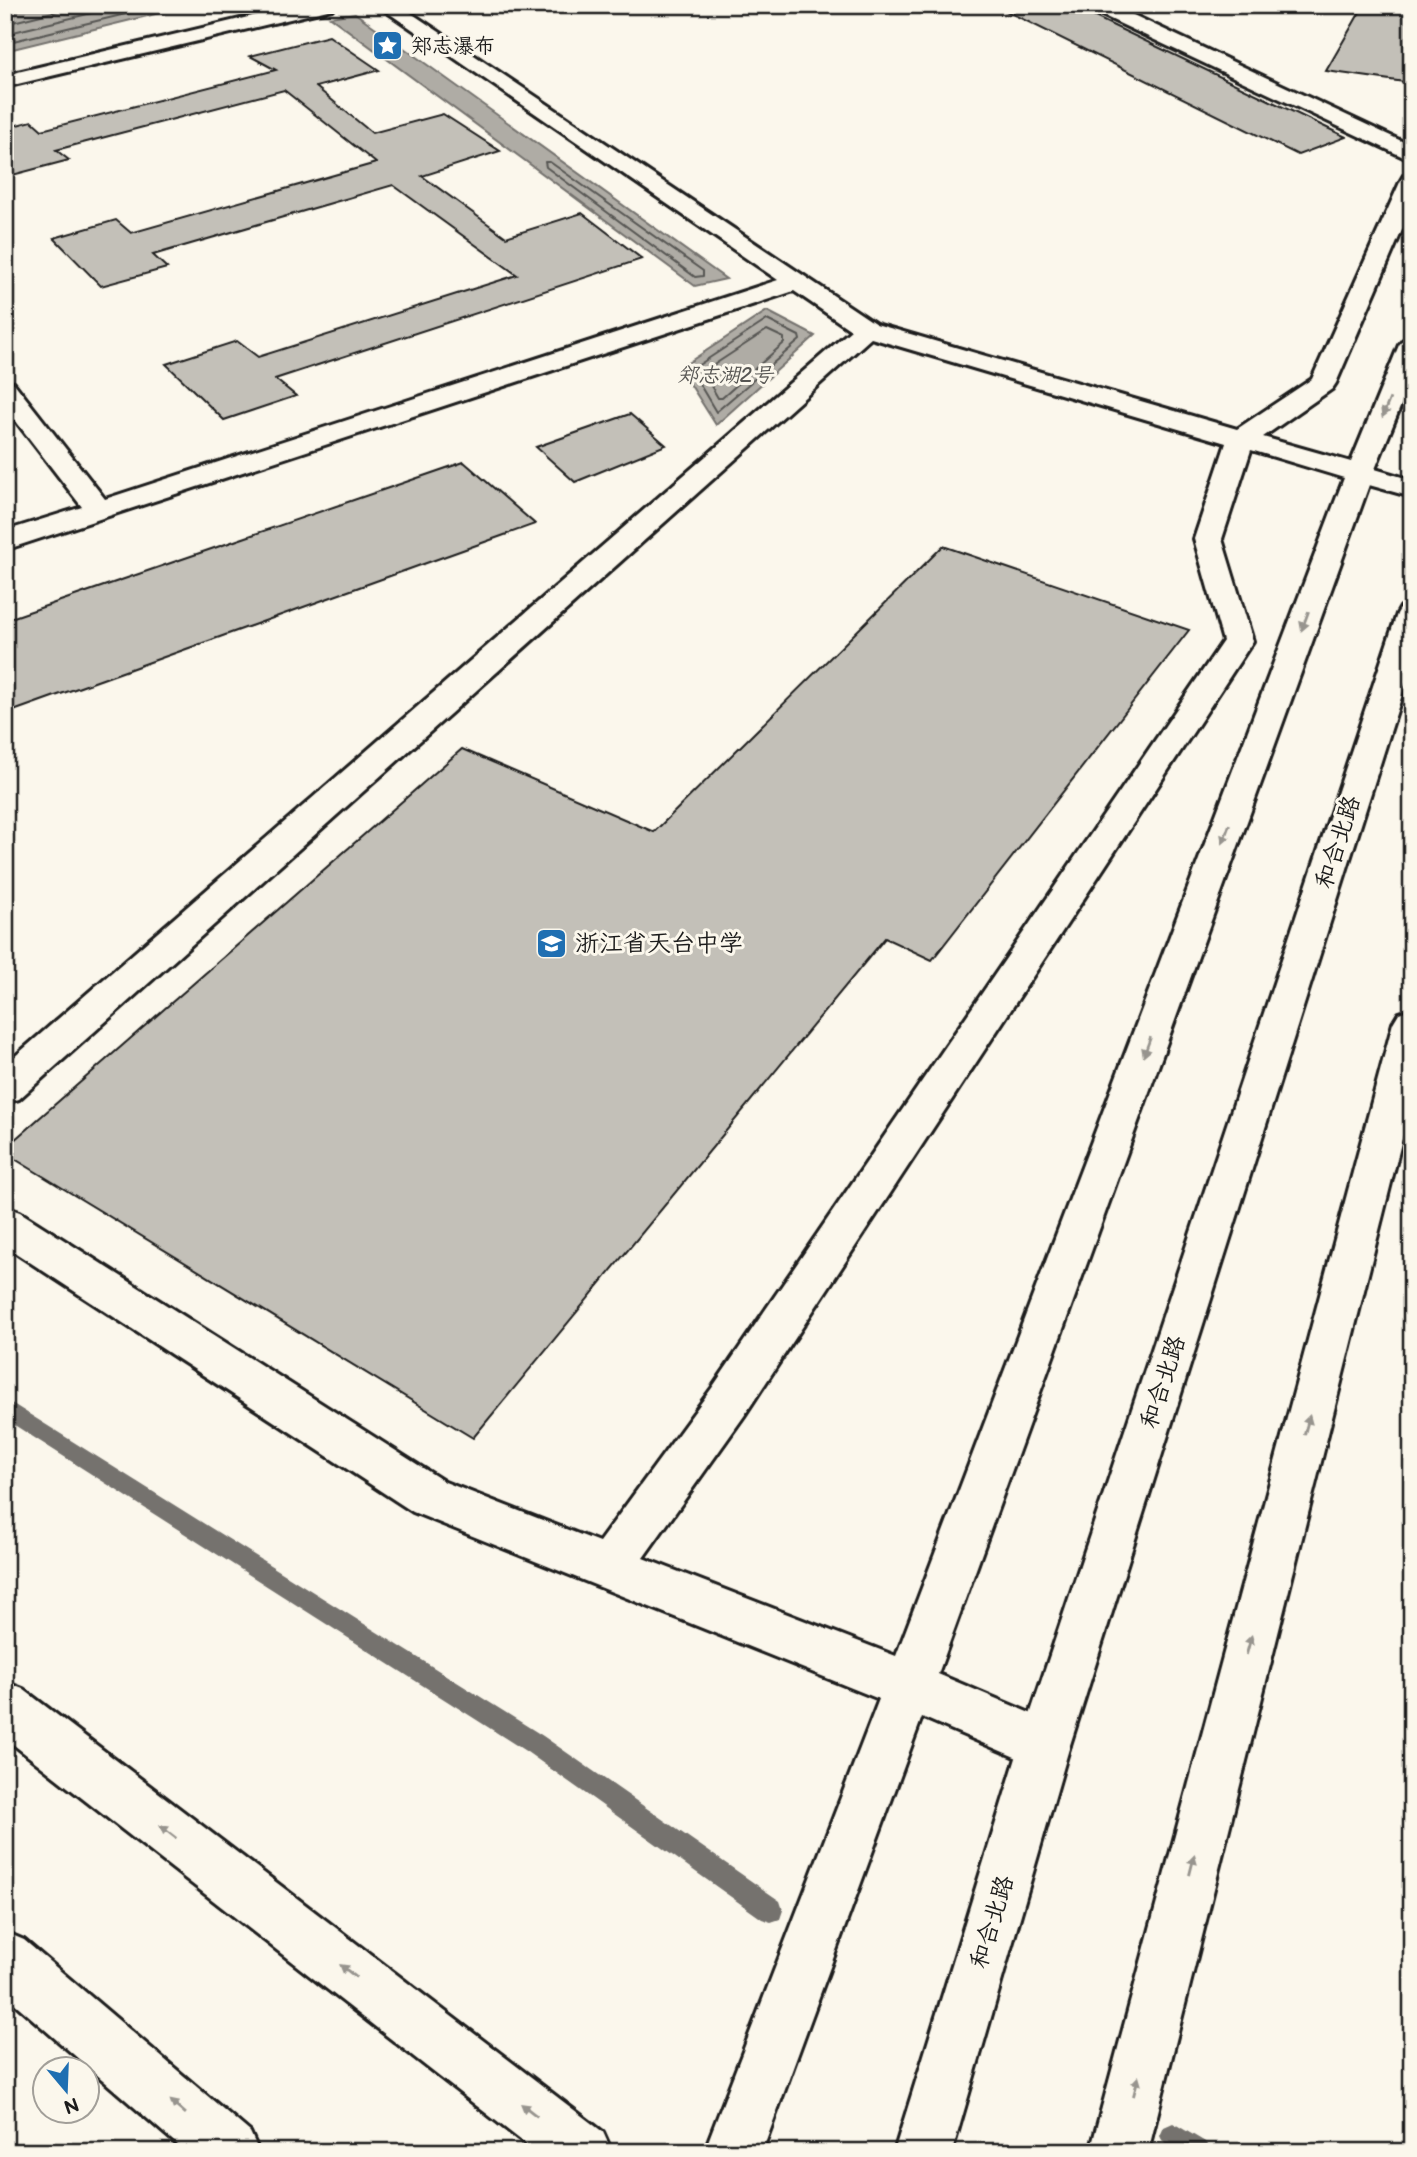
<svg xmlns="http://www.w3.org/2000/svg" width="1417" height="2157" font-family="'Balsamiq Sans','LXGW WenKai TC',sans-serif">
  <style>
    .water { fill: #afaca5; stroke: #74726e; stroke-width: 2 }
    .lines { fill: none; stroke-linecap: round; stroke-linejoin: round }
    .shore { stroke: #575653; stroke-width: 2 }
    .stream { fill: #74726e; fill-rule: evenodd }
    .building { fill: #c3c0b8; stroke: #1c1c1c; stroke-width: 2 }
    .minor-casing { stroke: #1c1c1c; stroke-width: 6 }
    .major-casing { stroke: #1c1c1c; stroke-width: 6 }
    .minor { fill: #fbf7ec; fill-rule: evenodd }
    .major { fill: #fbf7ec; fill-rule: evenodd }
    .oneway { fill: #97948e }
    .labels { text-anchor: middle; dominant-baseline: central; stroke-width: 6; stroke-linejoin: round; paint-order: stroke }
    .far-poi-label { font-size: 21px; fill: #1c1c1c; stroke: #fbf7ec; text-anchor: start }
    .far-water-label { font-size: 21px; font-style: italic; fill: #575653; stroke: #fbf7ec }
    .street-label { font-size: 24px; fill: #1c1c1c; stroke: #fbf7ec }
    .poi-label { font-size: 24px; fill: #1c1c1c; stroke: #fbf7ec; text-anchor: start }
  </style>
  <rect width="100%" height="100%" fill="#fbf7ec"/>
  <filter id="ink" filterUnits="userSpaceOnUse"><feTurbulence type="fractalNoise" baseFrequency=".0143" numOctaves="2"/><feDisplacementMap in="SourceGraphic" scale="14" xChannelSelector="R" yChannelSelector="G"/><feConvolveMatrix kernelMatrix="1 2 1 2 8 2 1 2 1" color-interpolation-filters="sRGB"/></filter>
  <g filter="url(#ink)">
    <!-- water -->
    <g class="water">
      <polygon points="5,5 192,5 5,51"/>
      <polygon points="355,13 726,279 695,286 330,17"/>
      <polygon points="767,311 815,336 716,425 680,368"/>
    </g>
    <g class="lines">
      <!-- shore -->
      <g class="shore">
        <polyline points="5,24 81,5"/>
        <polyline points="5,34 125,5"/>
        <polyline points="5,43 163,5"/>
        <polygon points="545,162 550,162 703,271 703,276 695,277 546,167"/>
        <polygon points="767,320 799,336 800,340 716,412 691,370"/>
        <polygon points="767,330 784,338 784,343 722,398 718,398 703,372"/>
      </g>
      <!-- stream -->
      <g class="stream">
        <polygon points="5,1399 543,1736 780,1901 783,1910 780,1919 771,1922 762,1919 527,1752 5,1419"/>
        <path d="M1173,2123L1207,2143L1211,2152C1191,2152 1169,2157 1160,2136L1164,2127Z"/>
      </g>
    </g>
    <!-- building -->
    <g class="building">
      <polygon points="994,5 1070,5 1346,137 1298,155"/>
      <polygon points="1364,5 1412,5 1412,83 1326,71"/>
      <polygon points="329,36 379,70 316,87 372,133 443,114 500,151 422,176 506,237 582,213 642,259 275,379 296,396 224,420 166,364 237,341 258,357 517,275 393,185 153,255 167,268 101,286 54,238 116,220 131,233 376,163 284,90 56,150 69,160 5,177 5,128 32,121 42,130 276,70 250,56"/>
      <polygon points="630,414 666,445 575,482 536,447"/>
      <polygon points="464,462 535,524 5,714 5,620"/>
      <polygon points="943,546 1189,630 932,960 885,938 473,1438 5,1153 5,1148 462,749 654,832"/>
    </g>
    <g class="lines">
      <defs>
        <g id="minor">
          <polygon points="299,5 334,5 332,9 5,87 5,75"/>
          <path d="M377,5H399L876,324L1237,429L1312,379L1401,180L1404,175L1412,173V207L1336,383L1332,389L1263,437L1351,462L1399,345L1403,340L1412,337V378L1375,469L1412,480V497L1369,485L938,1674L1063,1727L1070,1745L1063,1763L1045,1770L922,1717L762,2152H704L879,1699L413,1512L5,1246V1207L20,1212L445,1482L599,1542L712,1388L1223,641L1194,539L1226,443L871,338L19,1099L5,1103V1065L851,330L794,291L5,550V531L82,507L5,407V381L14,383L105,499L778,280ZM1251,450L1344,478L896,1656L643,1558L744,1416L1253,641L1222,539Z"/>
          <polygon points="1087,5 1112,5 1412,146 1412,161 1089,9"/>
          <polygon points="1412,1009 1412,1099 1148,2152 1090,2152 1393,1023 1399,1013"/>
          <polygon points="5,1682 23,1689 603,2132 612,2152 536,2152 5,1738"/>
        </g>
        <g id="major">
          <polygon points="1412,605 1412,663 1070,1745 952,2152 894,2152 1020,1745 1397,614 1401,607"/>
          <polygon points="5,1932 24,1940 250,2132 259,2152 186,2152 5,1995"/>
        </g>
      </defs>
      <!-- minor casing -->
      <use href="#minor" class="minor-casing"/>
      <!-- major casing -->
      <use href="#major" class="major-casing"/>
      <!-- minor -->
      <use href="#minor" class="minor"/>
      <!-- major -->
      <use href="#major" class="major"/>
    </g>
    <!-- one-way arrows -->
    <defs><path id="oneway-solid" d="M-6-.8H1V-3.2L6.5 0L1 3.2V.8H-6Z" transform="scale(1.75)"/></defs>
    <g class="oneway">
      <use href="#oneway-solid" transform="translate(1386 408) rotate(112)"/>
      <use href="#oneway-solid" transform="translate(1305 621) rotate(110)"/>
      <use href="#oneway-solid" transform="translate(1226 834) rotate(110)"/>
      <use href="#oneway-solid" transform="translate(1147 1047) rotate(110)"/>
      <use href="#oneway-solid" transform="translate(1307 1425) rotate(-75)"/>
      <use href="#oneway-solid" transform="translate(1249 1645) rotate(-75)"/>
      <use href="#oneway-solid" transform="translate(168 1832) rotate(-142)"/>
      <use href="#oneway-solid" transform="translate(1192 1865) rotate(-76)"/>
      <use href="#oneway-solid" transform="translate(348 1971) rotate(-142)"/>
      <use href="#oneway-solid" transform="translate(1136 2086) rotate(-76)"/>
      <use href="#oneway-solid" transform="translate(178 2107) rotate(-139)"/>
      <use href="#oneway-solid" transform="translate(529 2110) rotate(-142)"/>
    </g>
  </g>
  <!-- icons -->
  <defs>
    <symbol id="sight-square" viewBox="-11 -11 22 22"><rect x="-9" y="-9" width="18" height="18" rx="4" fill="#1f6fb2" stroke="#fbf7ec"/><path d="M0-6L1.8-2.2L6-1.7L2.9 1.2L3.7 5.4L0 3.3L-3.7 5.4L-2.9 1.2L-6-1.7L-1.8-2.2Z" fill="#fff"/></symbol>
    <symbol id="school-square" viewBox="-11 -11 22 22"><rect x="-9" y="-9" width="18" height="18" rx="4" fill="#1f6fb2" stroke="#fbf7ec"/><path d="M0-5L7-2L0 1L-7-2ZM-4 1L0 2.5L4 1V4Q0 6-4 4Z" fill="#fff"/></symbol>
  </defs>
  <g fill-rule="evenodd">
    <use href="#sight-square" x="370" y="28" width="35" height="35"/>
    <use href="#school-square" x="534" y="926" width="35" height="35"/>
  </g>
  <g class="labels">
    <!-- far-poi labels -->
    <g class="far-poi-label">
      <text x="411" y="46">郑志瀑布</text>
    </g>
    <!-- far-water labels -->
    <g class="far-water-label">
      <text x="725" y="375">郑志湖2号</text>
    </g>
    <!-- street labels -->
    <g class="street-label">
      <text transform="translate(1338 842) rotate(-72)">和合北路</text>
      <text transform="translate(1163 1382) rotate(-72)">和合北路</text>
      <text transform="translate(992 1922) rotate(-73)">和合北路</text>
    </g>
    <!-- poi labels -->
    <g class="poi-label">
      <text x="575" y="943">浙江省天台中学</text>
    </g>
  </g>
  <!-- margin -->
  <rect width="1417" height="2157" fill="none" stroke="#fbf7ec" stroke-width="28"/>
  <rect x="14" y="14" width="1389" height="2129" fill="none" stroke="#1c1c1c" stroke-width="2.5" filter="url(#ink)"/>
  <!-- north arrow -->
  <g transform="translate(66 2090) rotate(161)"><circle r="33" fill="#fbf7ec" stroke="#a29f99" stroke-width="2"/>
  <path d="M0-5L12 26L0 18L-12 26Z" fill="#1f6fb2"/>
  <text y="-10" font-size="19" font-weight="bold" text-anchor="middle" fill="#1c1c1c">N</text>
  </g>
</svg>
